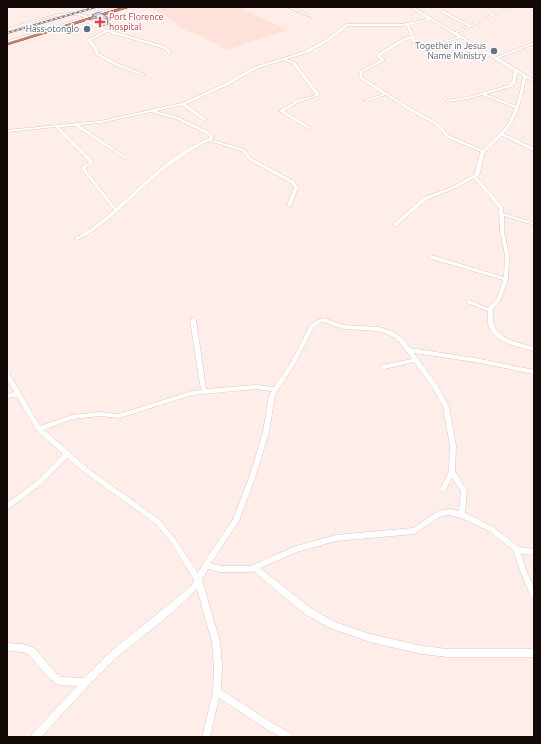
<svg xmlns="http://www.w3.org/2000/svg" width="541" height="744" font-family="Ubuntu,sans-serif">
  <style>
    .built { fill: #fee2d9 }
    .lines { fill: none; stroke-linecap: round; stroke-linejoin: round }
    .minor-casing { stroke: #b9a097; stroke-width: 0.5 }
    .highway-casing { stroke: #8d5446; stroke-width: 1 }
    .minor { fill: #fff; fill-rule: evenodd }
    .highway { fill: #cf7c68; fill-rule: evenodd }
    .rail-casing { stroke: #8d807c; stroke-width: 2 }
    .rail { stroke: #fefefe; stroke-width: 1; stroke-dasharray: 2.5; stroke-linecap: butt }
    .wall { fill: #afb2c6 }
    .shaded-wall { fill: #8f91a1 }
    .building { fill: #cccfe6; stroke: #8f91a1 }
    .health-dot { fill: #e0444e; stroke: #fefefe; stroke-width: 1.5 }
    .service-dot { fill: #5c6f8a; stroke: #fefefe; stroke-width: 1.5 }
    .worship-dot { fill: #6b7280; stroke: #fefefe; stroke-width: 1.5 }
    .labels { text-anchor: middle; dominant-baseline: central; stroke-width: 3; stroke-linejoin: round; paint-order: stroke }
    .far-health-label { font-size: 9px; fill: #be3a42; stroke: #fefefe; text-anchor: start }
    .far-service-label { font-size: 9px; fill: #4e5e75; stroke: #fefefe; text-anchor: end }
    .far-worship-label { font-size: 9px; fill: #5b616d; stroke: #fefefe; text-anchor: end }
  </style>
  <rect width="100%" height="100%" fill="#feede8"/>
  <!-- built -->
  <polygon class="built" points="156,7 239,7 287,30 226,50 199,35 183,29 167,17 152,9"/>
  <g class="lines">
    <defs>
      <g id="minor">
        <path d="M117,7H121L7,43V41L85,17C59,9 31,24 7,31V29L35,20L59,14L69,13H79L88,16Z"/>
        <polygon points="287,7 291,7 313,16 311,17"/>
        <path d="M410,7H413L455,32L468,26L442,13V11H444L470,25L491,15L485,7H487L493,14L508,7H511L457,33L496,57L534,42V44L499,58L534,80V82L526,78C523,98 517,118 504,134L534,148V151L502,136L488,149L484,154L480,173L478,176L477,177L503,207V213L534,223V225L504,216V231L509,255L508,279L501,299L493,309C493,314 492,320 494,325C498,339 522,344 534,347V351C519,347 493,343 488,324C487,320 488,316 488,311L467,303V302L469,300L488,308L497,298L503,280L429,258V257L431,255L504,277L505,255L500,231L499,208L474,178L454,189L428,199L396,226H394L392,225L424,197L452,187L475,174L478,159L481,152L446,137L436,125L410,111L386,95L366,102L363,101L383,94L359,78L360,71L381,60L376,56L379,53L402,39L411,36L406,25L402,26H348L329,41L307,53L287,59L295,62L320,95L299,102L284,111L310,127V129H308L279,111L297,100L316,95L293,64L284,60L256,69L228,85L186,104L206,119V121H204L182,105L156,111L178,117L209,132L213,136L212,140H213L244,149L251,158L294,181L298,188L291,206H289L287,205L294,188L291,183L249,160L242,151L209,141C183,154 163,169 142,189C124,205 99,231 77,240L75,239V238L93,227L114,210L82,170V167L89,162L88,161L55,127L7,132V130L100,121L182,103L226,83L254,67L305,51L327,39L346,24H402L428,19ZM431,20L458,37L424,47L416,42L409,25ZM411,38L414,44L436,56H437V54L426,48L461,38L514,71L512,82L509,85L468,97L447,100L445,101L447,102L468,99L482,95L515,108L508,124L503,130L483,150L448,135L438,123L412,109L362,77L363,72L384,61V59L380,56L381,55L404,41ZM517,72L523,76L520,92L516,106L486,94L511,87L516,82ZM151,112L176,119L207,134L209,136V138C196,144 184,150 173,158C153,173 135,191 116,208L86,170V167L93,162L91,159L59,127L75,126L125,159H126V157L79,125L100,123Z"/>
        <polygon points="527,7 534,8 534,10 527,8"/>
        <polygon points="84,19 86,19 105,29 164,46 172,52 169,53 162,48 107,32 91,40 98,50 98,53 119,64 146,75 143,76 117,66 96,55 94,50 87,40 104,31 84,21"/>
        <path d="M193,318L196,320L206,389L256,385L274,387L291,362L309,327L315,321L324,318L343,325L379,327L394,332L403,339L410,348L475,358L534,370V374L475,362L414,353L436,383L449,406L456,446L455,471L467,491L465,513L493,527L519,547L534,549V555L521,554L528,575L534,587V598L531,597L522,576L513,550L489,531L461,518L449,515L439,517L414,534L336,541L297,552L260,568L312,609L335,622L370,634L422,646L448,649H534V657H448L422,654L370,642L330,628L306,615L253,571L250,572H220L208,569L202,580L220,642L222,666L221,690L274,724L292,734L293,737H281L268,730L219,698L210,737H202L213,692L214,666L212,642L197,589L168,616L116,658L89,685L41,737H31L32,734L77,686L60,685L57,684L50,679L28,654L23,652L7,651V643L23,644L34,648L56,673L61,677L84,678L110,652L162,610L192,585L194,580L172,544L156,524L85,473L67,458L42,484L7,510V503L38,480L63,454L37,431L17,397L7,398V394L14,392L7,380V373H9L40,426L72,415L100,412L119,414L192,391L201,390L190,320ZM324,322C330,324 338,328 345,329C363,331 381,328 396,339C400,342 404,347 405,351L407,352L412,359L382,365L381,367L382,369H384L414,362L432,387L443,406L450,446L449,472L440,489L441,491L443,492L445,491L452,478L461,491L459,511L449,509L438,511L413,528L336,535L296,546L250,566H220L211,563L239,521L256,475L269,432L275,395L295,364L313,329L319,323ZM256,389L272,391L269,395L263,432L250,475L233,519L208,556L198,573L176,540L160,520L89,469L44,430L72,419L100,416L119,418L192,395Z"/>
      </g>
      <polygon id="highway" points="124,7 130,7 7,45 7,43"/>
    </defs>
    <!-- minor casing -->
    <use href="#minor" class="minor-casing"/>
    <!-- highway casing -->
    <use href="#highway" class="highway-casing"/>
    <!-- minor -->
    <use href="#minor" class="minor"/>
    <!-- highway -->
    <use href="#highway" class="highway"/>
    <defs>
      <polyline id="rail" points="7,33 96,7"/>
    </defs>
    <!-- rail casing -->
    <use href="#rail" class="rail-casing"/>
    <!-- rail -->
    <use href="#rail" class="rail"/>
  </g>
  <!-- wall -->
  <polygon class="wall" points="92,15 110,24 103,26 93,21"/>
  <!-- shaded-wall -->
  <polygon class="shaded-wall" points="109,18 110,24 103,26 102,20"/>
  <!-- building -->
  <polygon class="building" points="99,12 109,18 102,20 92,15"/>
  <!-- markers -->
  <path class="health-dot" d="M98 16h4v4h4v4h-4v4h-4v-4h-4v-4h4z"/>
  <circle class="service-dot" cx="87" cy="29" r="4"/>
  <circle class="worship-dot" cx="494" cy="51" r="4"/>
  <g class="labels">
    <!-- far-health labels -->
    <g class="far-health-label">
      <text x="109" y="17">Port Florence<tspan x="109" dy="10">hospital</tspan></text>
    </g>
    <!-- far-service labels -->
    <g class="far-service-label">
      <text x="79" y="29">Hass-otonglo</text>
    </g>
    <!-- far-worship labels -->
    <g class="far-worship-label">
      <text x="486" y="46">Together in Jesus<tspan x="486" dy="10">Name Ministry</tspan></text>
    </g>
  </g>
  <!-- border -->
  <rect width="541" height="744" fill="none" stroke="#130a08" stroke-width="16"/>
</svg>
